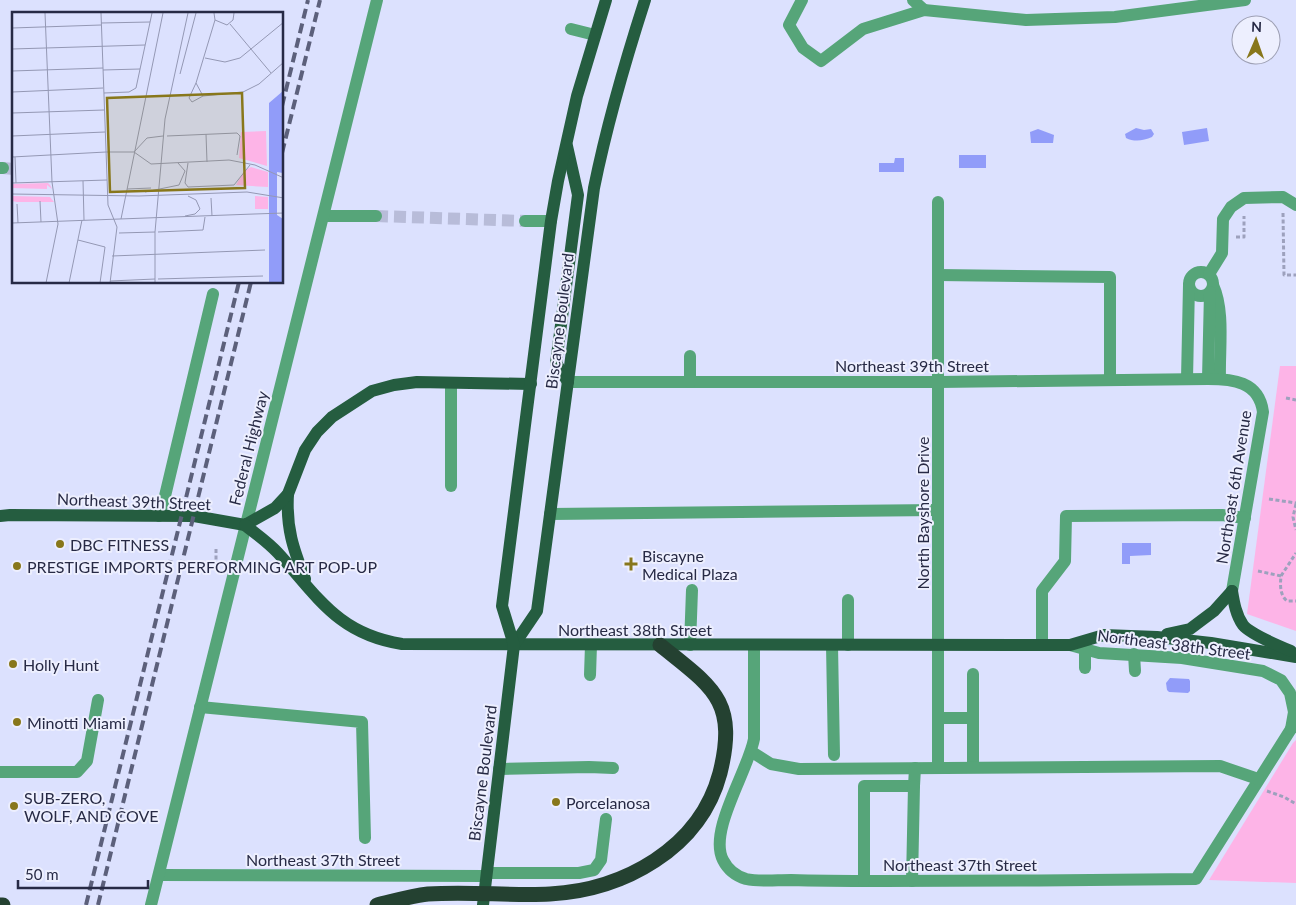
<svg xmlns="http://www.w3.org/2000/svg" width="1296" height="905" font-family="Lato,sans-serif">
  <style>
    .green { fill: #fdb4e7 }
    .water { fill: #919cf9 }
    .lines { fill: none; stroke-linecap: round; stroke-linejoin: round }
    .minor-tunnel { stroke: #b8bcd9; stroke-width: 12; stroke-dasharray: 12 6; stroke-linecap: butt }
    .path { stroke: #9da1bd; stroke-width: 3; stroke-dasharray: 4 2.5; stroke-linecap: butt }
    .minor { stroke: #56a579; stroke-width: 12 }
    .major { stroke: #255d40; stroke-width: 12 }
    .highway { stroke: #244131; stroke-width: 15 }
    .rail { stroke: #5c607b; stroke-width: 4; stroke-dasharray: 10 5; stroke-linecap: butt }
    .poi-dot { fill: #88771b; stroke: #edeffe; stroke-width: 2 }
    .labels { text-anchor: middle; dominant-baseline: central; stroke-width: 4; stroke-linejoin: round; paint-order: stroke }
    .street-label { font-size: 16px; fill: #272a45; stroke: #edeffe }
    .poi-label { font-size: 16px; fill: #272a45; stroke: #edeffe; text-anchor: start }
    .inset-road { fill: none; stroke: #9498b4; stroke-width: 1 }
    .view { fill: #88771b; fill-opacity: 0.15; stroke: #88771b; stroke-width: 2.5 }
    .inset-edge { fill: none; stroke: #272a45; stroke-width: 2.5 }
  </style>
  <rect width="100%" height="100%" fill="#dce1fe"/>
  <!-- green -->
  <g class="green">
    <polygon points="1280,366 1296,366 1296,631 1247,614"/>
    <polygon points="1296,740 1296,883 1209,880 1293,743"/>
  </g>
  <!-- water -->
  <g class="water">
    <path d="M1136,128L1144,130L1151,129L1154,134L1152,137C1143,141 1134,142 1126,138L1125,134Z"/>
    <polygon points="1207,128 1209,141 1184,145 1182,132"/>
    <polygon points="1038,129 1054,135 1053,143 1031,143 1030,132"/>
    <rect x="959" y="155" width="27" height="13"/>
    <polygon points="895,158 904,158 904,172 879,172 879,163 894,163"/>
    <polygon points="1122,543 1151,543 1151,555 1130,556 1130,564 1122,564"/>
    <polygon points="1170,678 1189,679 1190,681 1190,691 1188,693 1169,692 1167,690 1166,683"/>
  </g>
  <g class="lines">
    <!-- minor-tunnel -->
    <g class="minor-tunnel">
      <polyline points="3,168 14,169"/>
      <polyline points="376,216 525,221"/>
    </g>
    <!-- path -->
    <g class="path">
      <polyline points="1283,213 1284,275 1296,275"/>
      <polyline points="1236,237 1244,237 1244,216"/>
      <polyline points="1286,398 1296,400"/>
      <polyline points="1269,499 1296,503"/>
      <polyline points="1296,504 1293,517 1296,530"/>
      <polyline points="216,549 216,563 219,564"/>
      <path d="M1258,571L1281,576C1280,586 1280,595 1287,601H1296"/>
      <polyline points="1281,576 1296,553"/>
      <polyline points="1267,791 1284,797 1296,804"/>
    </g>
    <!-- minor -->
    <g class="minor">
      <polyline points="802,0 789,25 803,48 821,61 863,29 924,10 1026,20 1115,17 1245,0"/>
      <polyline points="913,0 924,10"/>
      <polyline points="571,29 595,35"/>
      <polyline points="0,168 3,168"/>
      <polyline points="324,216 376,216"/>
      <polyline points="525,221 551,221"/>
      <circle cx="1201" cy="284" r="12"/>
      <polyline points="1209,274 1222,253 1223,219 1231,207 1244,198 1283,197 1296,205"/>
      <polyline points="938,275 1110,277 1110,380"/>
      <path d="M1213,285C1225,311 1219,350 1220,379"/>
      <polyline points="1187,379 1189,285"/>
      <polyline points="1208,379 1210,292"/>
      <path d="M568,382H939L1208,379C1232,379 1259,381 1263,412L1232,591"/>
      <polyline points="690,382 690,356"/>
      <polyline points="451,383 451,486"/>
      <polyline points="550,514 938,510"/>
      <polyline points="159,516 165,496 213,294"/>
      <polyline points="848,600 848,645"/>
      <polyline points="690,645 692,590"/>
      <path d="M754,645V739C748,771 708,831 723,860C728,870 736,876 746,879C760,882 776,880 791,880C821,881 852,881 882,881C987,881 1091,880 1196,879L1291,729L1296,725"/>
      <polyline points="832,645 834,755"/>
      <polyline points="1042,645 1042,591 1065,561 1066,516 1222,515 1245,518"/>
      <polyline points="1070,645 1099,653 1182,658 1263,671 1281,680 1290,693 1294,712 1291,729"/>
      <polyline points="1134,654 1135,671"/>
      <polyline points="1085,668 1085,643"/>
      <polyline points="973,674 973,766"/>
      <polyline points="590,675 591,645"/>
      <polyline points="200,707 362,722 365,838"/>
      <polyline points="938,718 973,718"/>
      <polyline points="752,752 771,764 799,769 1220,766 1258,779"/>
      <polyline points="938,767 938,202"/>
      <polyline points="499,769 589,767 613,768"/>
      <polyline points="0,772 77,772 87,761 98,700"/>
      <polyline points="487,873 579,873 594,870 601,860 606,819"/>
      <polyline points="159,875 486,876"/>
      <polyline points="864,881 864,786 914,786 915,768"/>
      <polyline points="912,881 914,786"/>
      <polyline points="151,905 377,0"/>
    </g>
    <!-- major -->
    <g class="major">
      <polyline points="567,146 578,195 556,363 568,382"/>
      <path d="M288,494C286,528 293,548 305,579"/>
      <polyline points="0,516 10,515 194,516 245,525 275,508 288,494 305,450 317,432 332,417 372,391 394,385 417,382 531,384"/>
      <path d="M245,525C256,534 268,542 278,553C318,597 338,634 402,644L1070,645L1104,635L1157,637L1211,643L1296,657"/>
      <path d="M1232,591C1234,603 1236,615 1243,625C1250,634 1279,646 1291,651"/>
      <polyline points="1167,634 1190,629 1214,611 1232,591"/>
      <path d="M514,645L537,611L594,188C607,124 625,62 645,0"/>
      <polyline points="483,905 514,645 502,606 551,221 558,181 577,96 606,0"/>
    </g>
    <!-- highway -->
    <g class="highway">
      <polyline points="0,905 3,905"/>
      <path d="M377,905C394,901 411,896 428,894C469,891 509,896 550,894C623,890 700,849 720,773C738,700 712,687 660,645"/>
    </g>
    <!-- rail -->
    <g class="rail">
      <polyline points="282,106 308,0"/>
      <polyline points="282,153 320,0"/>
      <polyline points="86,905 239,282"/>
      <polyline points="98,905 251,282"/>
    </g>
  </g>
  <!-- markers -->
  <g class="poi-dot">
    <circle cx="60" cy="544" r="5"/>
    <path d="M628.5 556.5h5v5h5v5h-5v5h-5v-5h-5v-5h5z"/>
    <circle cx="17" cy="566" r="5"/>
    <circle cx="13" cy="664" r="5"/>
    <circle cx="17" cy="722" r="5"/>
    <circle cx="556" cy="802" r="5"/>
    <circle cx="14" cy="806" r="5"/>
  </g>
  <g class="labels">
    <!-- street labels -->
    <g class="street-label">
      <text transform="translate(559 321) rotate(-83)">Biscayne Boulevard</text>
      <text x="912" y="365">Northeast 39th Street</text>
      <text transform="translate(248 448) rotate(-76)">Federal Highway</text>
      <text transform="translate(1233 487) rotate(-81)">Northeast 6th Avenue</text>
      <text transform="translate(134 501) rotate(2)">Northeast 39th Street</text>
      <text transform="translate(922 513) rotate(-90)">North Bayshore Drive</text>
      <text x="635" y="629">Northeast 38th Street</text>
      <text transform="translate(1174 644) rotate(7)">Northeast 38th Street</text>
      <text transform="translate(482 773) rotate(-83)">Biscayne Boulevard</text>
      <text x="323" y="859">Northeast 37th Street</text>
      <text x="960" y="864">Northeast 37th Street</text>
    </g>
    <!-- poi labels -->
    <g class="poi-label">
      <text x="70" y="544">DBC FITNESS</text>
      <text x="642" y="555">Biscayne<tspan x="642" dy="18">Medical Plaza</tspan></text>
      <text x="27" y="566">PRESTIGE IMPORTS PERFORMING ART POP-UP</text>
      <text x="23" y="664">Holly Hunt</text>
      <text x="27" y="722">Minotti Miami</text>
      <text x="24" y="797">SUB-ZERO,<tspan x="24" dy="18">WOLF, AND COVE</tspan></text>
      <text x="566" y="802">Porcelanosa</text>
    </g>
  </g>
  <!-- overview -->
  <g transform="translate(12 12)">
    <rect width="271" height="271" fill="#dce1fe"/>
    <path d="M254,119L255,154L227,146L229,120ZM239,155L256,160V175L224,173L232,159ZM36,171L38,173L40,177L35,173V177L0,176V172ZM0,184L38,185L42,190H5L0,189ZM243,184L256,185V197H243Z" fill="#fdb4e7"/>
    <path d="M271,79V161L265,160V203L271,207V271H257V91Z" fill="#919cf9"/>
    <path class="inset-road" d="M33,1L40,170L46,212L34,271M89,1L96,193L105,215L98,271M202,1L203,8L215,13L221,8L222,1M89,11L138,10M218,12L259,61M0,16L89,13M0,37L133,33M193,46L213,50L228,46L272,10M91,58L128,57M0,59L91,56M168,62L184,1M184,71L177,86L180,90L191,84L231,80L247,72L272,50M0,80L91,76M92,81L117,80L124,76L140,1M191,84L184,71L203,8M0,101L92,98M194,122L195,150M0,124L93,120M155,124L225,121L228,124L225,143M94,140H122M122,140L139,152L217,148L243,153M122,140L135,126L151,124M0,145L94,140M3,145L4,171M176,151L173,171L176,175L222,173L238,153M243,153L272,166M71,169L72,208M0,171L95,168M115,177L139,176M133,180L167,173L173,159L166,151M0,182L127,184L235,180L272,186M199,186L200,204M28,189L29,210M5,192L6,211M242,202L272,201M173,204L183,202L188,197L184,188L176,184M109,207L151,1M0,211L242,202M146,220L191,218L193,205M107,221L143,220M66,228L93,235L88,271M100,244L253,238M146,267L251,264M98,269L143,267M57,271L70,208M143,271V220L153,107L176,1"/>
    <path class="view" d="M230,81L233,176L98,180L95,86Z"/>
    <rect width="271" height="271" class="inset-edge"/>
  </g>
  <!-- north arrow -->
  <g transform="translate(1256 40) rotate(2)"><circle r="24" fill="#edeffe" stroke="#9ea0b4"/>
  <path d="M0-4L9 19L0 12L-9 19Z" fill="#88771b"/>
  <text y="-8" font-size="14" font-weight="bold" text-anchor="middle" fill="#272a45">N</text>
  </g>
  <!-- scale -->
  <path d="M18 880v8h130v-8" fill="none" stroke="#272a45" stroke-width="2.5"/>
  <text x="25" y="880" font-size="15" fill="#272a45" stroke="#edeffe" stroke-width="4" paint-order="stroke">50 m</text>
</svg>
